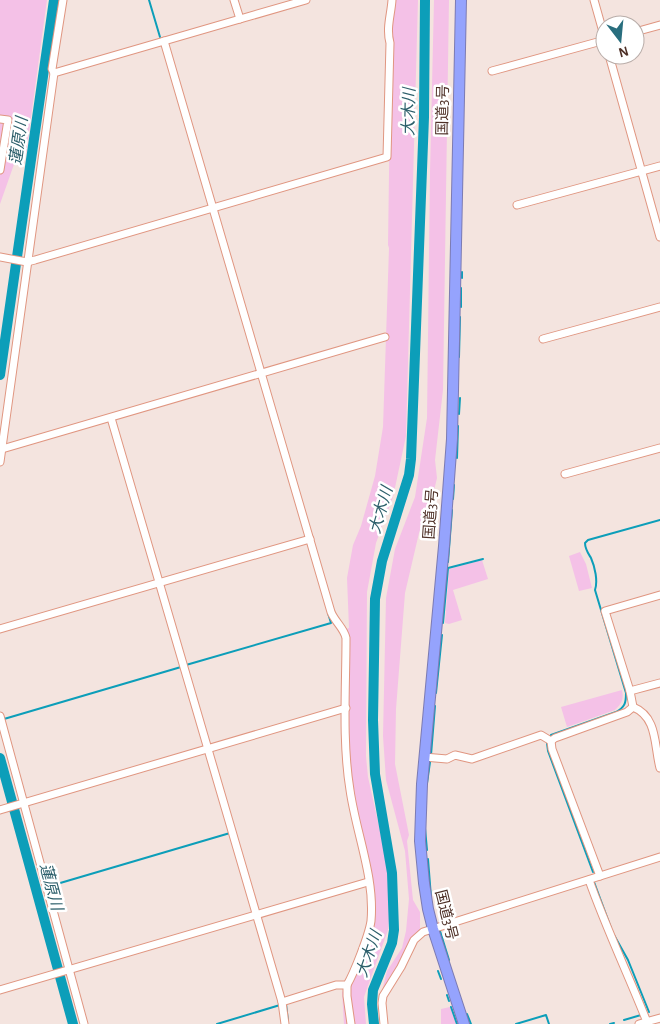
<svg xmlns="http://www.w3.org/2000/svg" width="660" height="1024" font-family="'Alegreya Sans','Noto Sans JP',sans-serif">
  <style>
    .green { fill: #f4c1e7 }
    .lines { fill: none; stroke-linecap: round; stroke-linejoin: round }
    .stream { stroke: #0c9eb9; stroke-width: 2 }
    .river { stroke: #0c9eb9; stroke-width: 10 }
    .minor-casing { stroke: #e09681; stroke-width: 9 }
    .highway-casing { stroke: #7c7bb2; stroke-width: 12 }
    .minor { stroke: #fff; stroke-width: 7 }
    .highway { stroke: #95a3fd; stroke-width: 10 }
    .labels { text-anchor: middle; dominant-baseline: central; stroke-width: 5; stroke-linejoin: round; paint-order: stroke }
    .street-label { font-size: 15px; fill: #4f3128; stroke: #fff }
    .water-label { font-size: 16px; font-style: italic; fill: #2d5f6b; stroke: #fff }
  </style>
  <rect width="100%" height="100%" fill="#f4e4df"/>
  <!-- green -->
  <g class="green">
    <polygon points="0,0 47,0 26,154 18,153 0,204"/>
    <polygon points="394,0 418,0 406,436 393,497 376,543 367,592 366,756 368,777 386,858 390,910 388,930 364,997 366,1024 344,1024 342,992 349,986 372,925 373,900 352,789 349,743 348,637 346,629 349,628 347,578 353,545 361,526 375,476 383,427 389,248 388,245 391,31"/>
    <polygon points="434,0 449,0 443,390 435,460 437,478 429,511 419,533 405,593 396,709 395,764 409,835 407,841 413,900 420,912 420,931 412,937 400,966 381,995 387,971 402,948 406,931 409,899 405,851 386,780 383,736 386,598 395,549 415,497 427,418 430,172"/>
    <polygon points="580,552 586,564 592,588 579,591 569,556"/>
    <polygon points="482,560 488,579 453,590 462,620 449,624 445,623 449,569"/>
    <path d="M622,690C624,699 622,703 615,710L567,727L561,707Z"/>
    <polygon points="450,1007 456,1024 441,1024 441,1009"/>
  </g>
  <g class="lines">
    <!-- stream -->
    <g class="stream">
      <polyline points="149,0 160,37"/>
      <polyline points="462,278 462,272"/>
      <polyline points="461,307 461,288"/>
      <polyline points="459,357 460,317"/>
      <polyline points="459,414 460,398"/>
      <polyline points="457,458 458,426"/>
      <polyline points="453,499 454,485"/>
      <polyline points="448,562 452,510"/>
      <polyline points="443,623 448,568 483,559"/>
      <polyline points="186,665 331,623 328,613"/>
      <polyline points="436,693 442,635"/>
      <polyline points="4,719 181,667"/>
      <polyline points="431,755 435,706"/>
      <polyline points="427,783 430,762"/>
      <polyline points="425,828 427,850"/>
      <polyline points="428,859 431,897"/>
      <path d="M593,872L548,751L547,743L551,735L616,712C625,707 626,703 626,693L595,590C598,581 595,567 591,558C588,553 585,549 585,543L588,540L660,520"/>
      <polyline points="594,882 611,928"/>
      <polyline points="50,886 230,833"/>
      <polyline points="440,931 449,960"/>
      <polyline points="614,935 628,960 649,1012"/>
      <polyline points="438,971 441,979"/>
      <polyline points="447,995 449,1001"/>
      <polyline points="286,1004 288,1021"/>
      <polyline points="451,1007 457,1024"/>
      <polyline points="467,1014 471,1024"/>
      <polyline points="624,1020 641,1015"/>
      <polyline points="217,1024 280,1005"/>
      <polyline points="516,1024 546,1015 549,1024"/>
      <polyline points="610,1024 614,1023"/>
    </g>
    <!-- river -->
    <g class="river">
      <polyline points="0,375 54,0"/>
      <polyline points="0,758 73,1024"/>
      <polyline points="374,1024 372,1004 373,990 392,943 394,930 392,873 375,774 373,720 375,599 382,561 409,475 411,459 424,117 425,0"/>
    </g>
    <defs>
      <g id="minor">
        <polyline points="594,0 605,39"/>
        <polyline points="240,19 306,0"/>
        <polyline points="635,32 660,25"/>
        <path d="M164,41L331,612C335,622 344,628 346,638C346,688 342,741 350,790C356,833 375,877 371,921C369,935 354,973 347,985H336L282,1002"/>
        <polyline points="609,55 660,237"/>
        <polyline points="492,71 605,40"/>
        <polyline points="54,73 52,69 63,0"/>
        <polyline points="0,119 8,120 0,170"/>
        <polyline points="517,205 660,166"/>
        <path d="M0,257L27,262L35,260L387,157L390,43C386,28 391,15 392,0"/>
        <polyline points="543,339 660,307"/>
        <polyline points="111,418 282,1002 285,1024"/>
        <polyline points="2,449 385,337"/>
        <polyline points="0,462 54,73 240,19 234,0"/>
        <polyline points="565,474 660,448"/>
        <polyline points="0,629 310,539"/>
        <polyline points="630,691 660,683"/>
        <polyline points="633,707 630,691 605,611 660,595"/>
        <path d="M633,707C658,717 654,746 660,768"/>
        <polyline points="0,716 84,1024"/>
        <polyline points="551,741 552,749 600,876"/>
        <polyline points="551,741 555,738 627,712 633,707"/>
        <polyline points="424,757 447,759 455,755 472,759 541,735 551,741"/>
        <polyline points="0,810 346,708"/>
        <path d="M589,880C606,928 628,974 647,1022"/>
        <polyline points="347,985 347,996 351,1024"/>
        <polyline points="0,990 368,882"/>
        <polyline points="384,1024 382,1003 383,996 401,967 414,940 423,932 660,857"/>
        <polyline points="639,1024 660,1018"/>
      </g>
      <polyline id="highway" points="461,0 452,439 444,546 422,784 420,841 424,883 428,909 433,929 464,1024"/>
    </defs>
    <!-- minor casing -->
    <use href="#minor" class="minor-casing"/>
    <!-- highway casing -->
    <use href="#highway" class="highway-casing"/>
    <!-- minor -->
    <use href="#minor" class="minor"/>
    <!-- highway -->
    <use href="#highway" class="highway"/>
  </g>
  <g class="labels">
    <!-- street labels -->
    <g class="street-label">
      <text transform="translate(443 110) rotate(-89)">国道3号</text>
      <text transform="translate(431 514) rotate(-86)">国道3号</text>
      <text transform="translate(446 915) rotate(76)">国道3号</text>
    </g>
    <!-- water labels -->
    <g class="water-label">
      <text transform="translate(409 112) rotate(-89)">大木川</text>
      <text transform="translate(19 141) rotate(-82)">蓮原川</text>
      <text transform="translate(381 510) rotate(-74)">大木川</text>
      <text transform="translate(51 887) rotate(75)">蓮原川</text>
      <text transform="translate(369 954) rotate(-71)">大木川</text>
    </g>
  </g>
  <!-- north arrow -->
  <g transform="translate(620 40) rotate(164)"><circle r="24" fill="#ffffff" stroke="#b9ada9"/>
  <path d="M0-4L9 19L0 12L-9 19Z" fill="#296e7e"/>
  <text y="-8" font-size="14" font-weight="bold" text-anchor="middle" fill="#4f3128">N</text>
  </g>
</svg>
